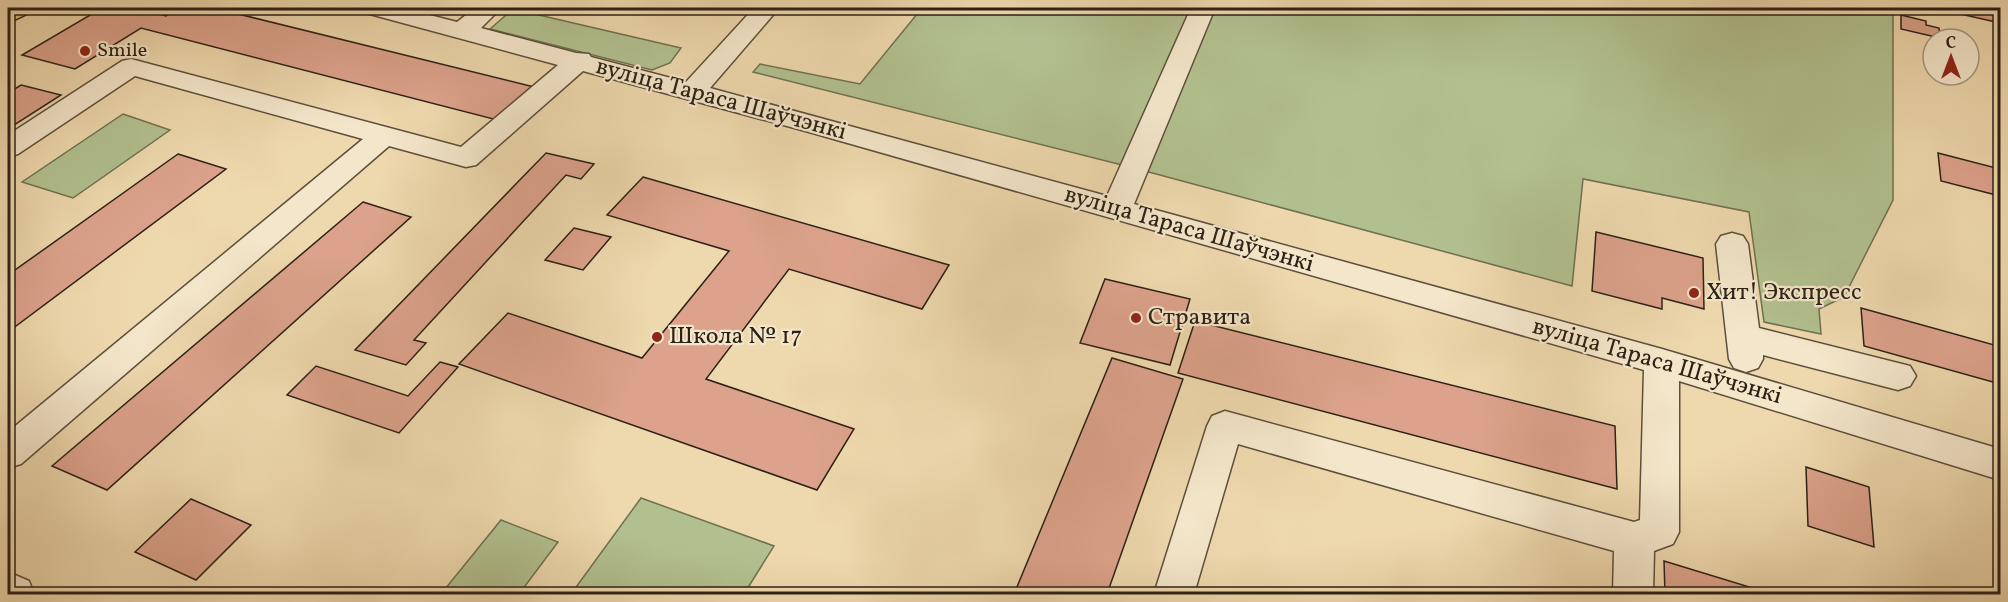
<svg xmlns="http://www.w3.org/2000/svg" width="2008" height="602" font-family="Vollkorn,serif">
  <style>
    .green { fill: #b2c08f; stroke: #707052; stroke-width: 1.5 }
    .building { fill: #dca28b; stroke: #2d2116; stroke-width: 1.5 }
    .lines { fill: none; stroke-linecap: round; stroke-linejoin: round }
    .minor-casing { stroke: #5d4f3c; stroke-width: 3 }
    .major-casing { stroke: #2d2116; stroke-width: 3 }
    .minor { fill: #f4e6ca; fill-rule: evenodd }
    .major { fill: #e7bc76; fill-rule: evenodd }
    .poi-dot { fill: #8f2418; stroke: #f4e6ca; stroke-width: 2 }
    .labels { text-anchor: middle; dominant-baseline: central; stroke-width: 4.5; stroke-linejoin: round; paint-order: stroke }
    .far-poi-label { font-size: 20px; fill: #2d2116; stroke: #f4e6ca; text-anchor: start }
    .street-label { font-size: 24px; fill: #2d2116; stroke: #f4e6ca }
    .poi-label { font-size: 24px; fill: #2d2116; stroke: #f4e6ca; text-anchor: start }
  </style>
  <rect width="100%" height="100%" fill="#eed8ad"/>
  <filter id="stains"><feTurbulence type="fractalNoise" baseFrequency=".00333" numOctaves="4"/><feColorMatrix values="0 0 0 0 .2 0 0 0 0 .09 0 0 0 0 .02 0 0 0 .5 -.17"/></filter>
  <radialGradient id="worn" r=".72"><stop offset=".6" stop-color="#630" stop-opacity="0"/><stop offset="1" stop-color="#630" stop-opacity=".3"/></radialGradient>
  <!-- green -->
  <g class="green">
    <polygon points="922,8 1893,8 1893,200 1844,297 1819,309 1821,334 1764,322 1749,212 1583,179 1572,286 1134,168 753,72 760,64 860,84"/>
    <polygon points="513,9 681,48 670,63 652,70 490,29"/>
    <polygon points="123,114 170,130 73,198 22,182"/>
    <polygon points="641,498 774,546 744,594 571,594"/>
    <polygon points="501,520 558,542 519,594 441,594"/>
  </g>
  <!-- building -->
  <g class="building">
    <polygon points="102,8 134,8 166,16 179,8 214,8 538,88 501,121 141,28 75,69 22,55"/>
    <polygon points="1947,8 1998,8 2000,23 1947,11"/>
    <polygon points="1901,15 1926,21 1926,25 1939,28 1940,38 1901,29"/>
    <polygon points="21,85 61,95 8,129 8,93"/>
    <polygon points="546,153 594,164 581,179 566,175 414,340 426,343 406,365 355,350"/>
    <polygon points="1938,153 2000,169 2000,196 1941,181"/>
    <polygon points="178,154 226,169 8,332 8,275"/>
    <polygon points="643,177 949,265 922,309 789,269 706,379 854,429 817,490 459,364 508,313 642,358 729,251 607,215"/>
    <polygon points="363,202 411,217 107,490 52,466"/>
    <polygon points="574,228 611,237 583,270 545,260"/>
    <polygon points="1596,232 1703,258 1704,309 1662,298 1662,309 1592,291"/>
    <polygon points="1105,279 1190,299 1170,365 1080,343"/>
    <polygon points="1861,308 1998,346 2000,384 1864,346"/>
    <polygon points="1195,321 1615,426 1617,489 1178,373"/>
    <polygon points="1112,358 1183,379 1107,594 1014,594"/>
    <polygon points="440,362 458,367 399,433 287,395 316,366 408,396"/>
    <polygon points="1806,467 1869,487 1874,547 1808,526"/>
    <polygon points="191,499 251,525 196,580 135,552"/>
    <polygon points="1664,561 1756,589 1756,594 1665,594"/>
  </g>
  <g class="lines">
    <defs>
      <g id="minor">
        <polygon points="363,8 402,8 457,22 475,8 501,8 481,28 576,53 589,54 591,57 686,82 754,8 779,8 710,88 1107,196 1191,8 1215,8 1134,204 1662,349 2000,449 2000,480 1679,381 1679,532 1673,544 1654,551 1653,594 1613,594 1614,551 1238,444 1194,594 1154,594 1207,426 1212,416 1225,411 1634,522 1640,520 1644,370 809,132 583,71 476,165 466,167 389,146 21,464 8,468 8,432 363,139 135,76 18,154 8,157 8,135 122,61 131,59 461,147 558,65 366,13"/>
        <polygon points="1732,233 1743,236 1748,244 1759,328 1910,366 1916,376 1910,386 1898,390 1763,355 1763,359 1758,368 1746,372 1734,368 1729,359 1716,244 1721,236"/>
        <polygon points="8,572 29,581 34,594 8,594"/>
      </g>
      <polygon id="major" points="8,8 32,8 29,13 8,23"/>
    </defs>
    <!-- minor casing -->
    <use href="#minor" class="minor-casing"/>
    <!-- major casing -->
    <use href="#major" class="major-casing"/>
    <!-- minor -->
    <use href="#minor" class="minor"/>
    <!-- major -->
    <use href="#major" class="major"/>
  </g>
  <!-- markers -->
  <g class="poi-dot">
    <circle cx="85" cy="51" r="6"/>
    <circle cx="1694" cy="293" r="6"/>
    <circle cx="1136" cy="318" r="6"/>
    <circle cx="657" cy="337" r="6"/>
  </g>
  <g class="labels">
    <!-- far-poi labels -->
    <g class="far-poi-label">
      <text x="97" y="51">Smile</text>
    </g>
    <!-- street labels -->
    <g class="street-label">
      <text transform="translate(721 100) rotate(15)">вуліца Тараса Шаўчэнкі</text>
      <text transform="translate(1189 230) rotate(16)">вуліца Тараса Шаўчэнкі</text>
      <text transform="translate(1657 362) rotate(16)">вуліца Тараса Шаўчэнкі</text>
    </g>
    <!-- poi labels -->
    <g class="poi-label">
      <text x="1706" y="293">Хит! Экспресс</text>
      <text x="1148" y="318">Стравита</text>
      <text x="669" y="337">Школа № 17</text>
    </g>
  </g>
  <!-- margin -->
  <rect width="2008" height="602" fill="none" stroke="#eed8ad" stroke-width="30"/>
  <rect x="9" y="9" width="1990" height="584" fill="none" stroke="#2d2116" stroke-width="3"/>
  <rect x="15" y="15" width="1978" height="572" fill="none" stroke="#2d2116" stroke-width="1.5"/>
  <!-- north arrow -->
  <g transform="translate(1951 57)"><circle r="28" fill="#f4e6ca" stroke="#a49782" stroke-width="1.5"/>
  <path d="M0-4.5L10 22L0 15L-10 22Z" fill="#8f2418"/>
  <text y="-9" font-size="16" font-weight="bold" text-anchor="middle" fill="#2d2116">С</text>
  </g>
  <rect width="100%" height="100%" filter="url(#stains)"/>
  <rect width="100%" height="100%" fill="url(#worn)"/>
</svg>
